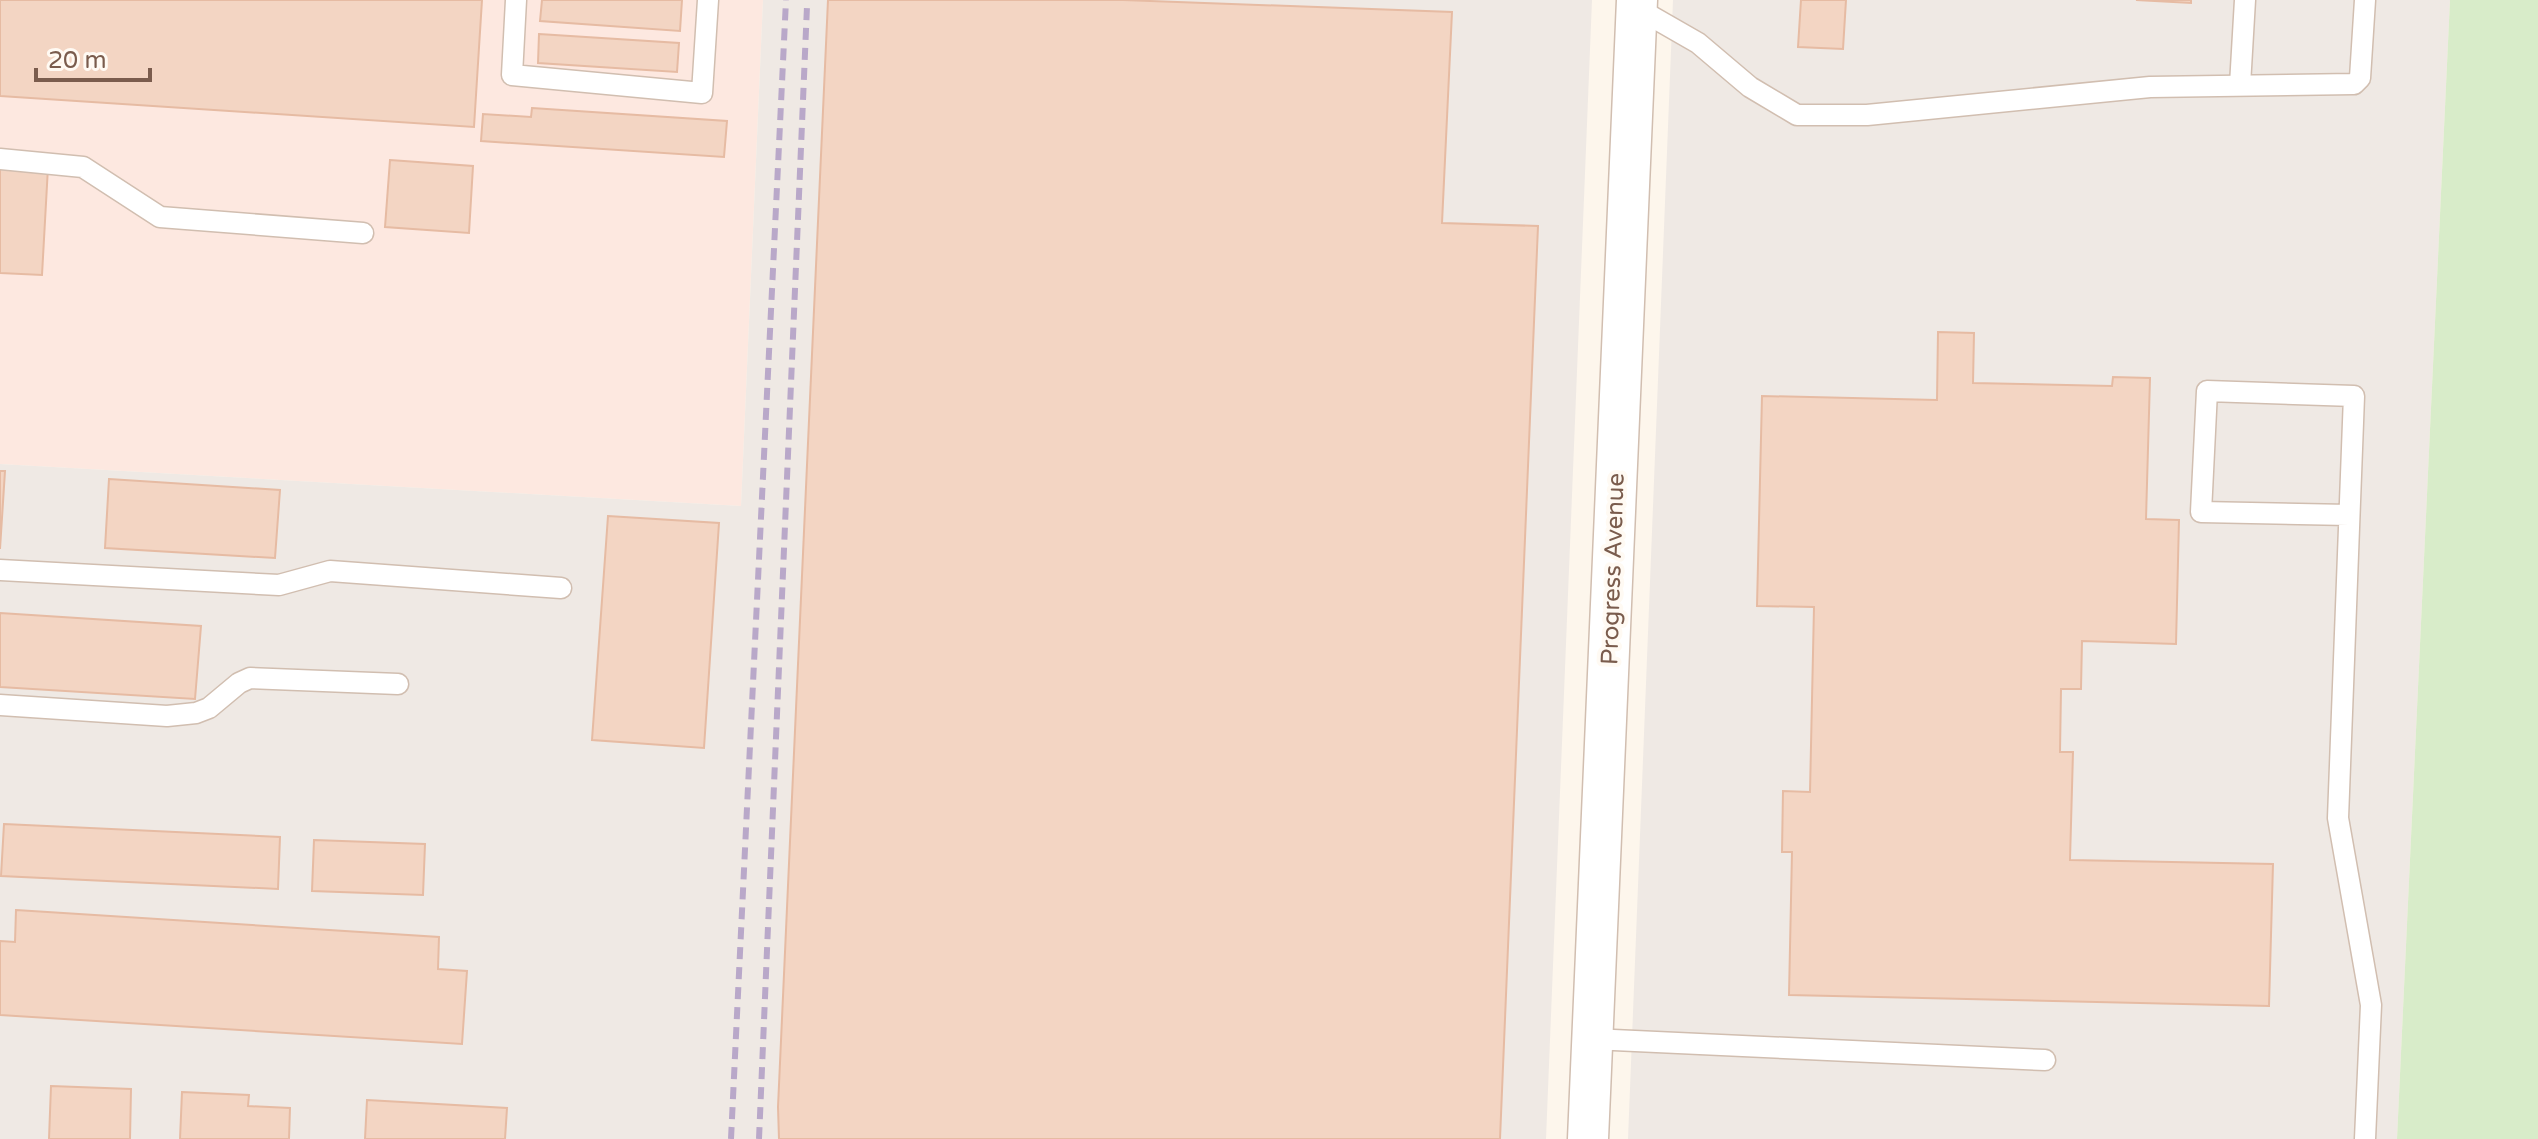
<svg xmlns="http://www.w3.org/2000/svg" width="2538" height="1139" font-family="'Varela Round',sans-serif">
  <style>
    .commercial { fill: #fde8e0 }
    .industrial { fill: #efe9e4 }
    .green { fill: #d8ecc9 }
    .building { fill: #f3d5c3; stroke: #e6bba3; stroke-width: 2 }
    .lines { fill: none; stroke-linecap: round; stroke-linejoin: round }
    .lane-casing { stroke: #d1beb0; stroke-width: 23 }
    .street-casing { stroke: #d1beb0; stroke-width: 43 }
    .lane { stroke: #fff; stroke-width: 20 }
    .street { stroke: #fff; stroke-width: 40 }
    .rail { stroke: #b9a8c9; stroke-width: 6; stroke-dasharray: 12 8; stroke-linecap: butt }
    .labels { text-anchor: middle; dominant-baseline: central; stroke-width: 8; stroke-linejoin: round; paint-order: stroke }
    .street-label { font-size: 24px; fill: #7a5c4d; stroke: #fffaf3 }
  </style>
  <rect width="100%" height="100%" fill="#fdf6ec"/>
  <!-- commercial -->
  <polygon class="commercial" points="0,0 763,0 741,506 0,464"/>
  <!-- industrial -->
  <g class="industrial">
    <polygon points="763,0 1592,0 1546,1139 0,1139 0,464 741,506"/>
    <polygon points="1673,0 2450,0 2397,1139 1628,1139"/>
  </g>
  <!-- green -->
  <polygon class="green" points="2450,0 2538,0 2538,1139 2397,1139"/>
  <!-- building -->
  <g class="building">
    <polygon points="0,0 482,0 474,127 0,96"/>
    <polygon points="542,0 682,0 680,31 540,21"/>
    <polygon points="828,0 1123,0 1452,12 1442,223 1538,226 1500,1139 779,1139 778,1107"/>
    <polygon points="1801,0 1846,0 1843,49 1798,47"/>
    <polygon points="2136,0 2191,0 2191,3"/>
    <polygon points="539,34 679,43 677,72 538,63"/>
    <polygon points="532,108 727,121 724,157 481,141 483,114 531,117"/>
    <polygon points="390,160 473,166 469,233 385,227"/>
    <polygon points="0,164 48,167 42,275 0,273"/>
    <polygon points="1938,332 1974,333 1973,383 2112,386 2113,377 2150,378 2146,519 2179,520 2176,644 2082,641 2081,689 2061,689 2060,752 2073,752 2070,860 2273,864 2269,1006 1789,995 1792,852 1782,852 1783,791 1810,792 1814,607 1757,606 1762,396 1937,400"/>
    <polygon points="0,471 5,471 0,549"/>
    <polygon points="109,479 280,490 275,558 105,548"/>
    <polygon points="608,516 719,523 704,748 592,740"/>
    <polygon points="0,613 201,626 195,699 0,687"/>
    <polygon points="4,824 280,837 278,889 1,876"/>
    <polygon points="314,840 425,844 423,895 312,891"/>
    <polygon points="16,910 439,937 438,969 467,971 462,1044 0,1015 0,941 15,942"/>
    <polygon points="51,1086 131,1089 130,1139 49,1139"/>
    <polygon points="182,1092 249,1095 248,1106 290,1108 289,1139 180,1139"/>
    <polygon points="367,1100 507,1108 505,1139 365,1139"/>
  </g>
  <g class="lines">
    <defs>
      <g id="lane">
        <polyline points="516,0 512,75 702,93 708,0"/>
        <polyline points="1637,8 1698,43 1750,87 1797,115 1867,115 2150,87 2354,84 2360,78 2365,0"/>
        <polyline points="2240,85 2245,0"/>
        <polyline points="0,159 83,167 160,217 363,233"/>
        <polyline points="2349,515 2201,512 2207,391 2354,396 2338,818 2371,1005 2365,1139"/>
        <polyline points="0,570 279,585 330,571 561,588"/>
        <polyline points="0,705 167,716 196,713 209,708 239,683 250,678 398,684"/>
        <polyline points="1592,1039 2045,1060"/>
      </g>
      <polyline id="street" points="1588,1139 1637,0"/>
    </defs>
    <!-- lane casing -->
    <use href="#lane" class="lane-casing"/>
    <!-- street casing -->
    <use href="#street" class="street-casing"/>
    <!-- lane -->
    <use href="#lane" class="lane"/>
    <!-- street -->
    <use href="#street" class="street"/>
    <!-- rail -->
    <g class="rail">
      <polyline points="731,1139 786,0"/>
      <polyline points="759,1139 807,6"/>
    </g>
  </g>
  <g class="labels">
    <!-- street labels -->
    <g class="street-label">
      <text transform="translate(1613 569) rotate(-88)">Progress Avenue</text>
    </g>
  </g>
  <!-- scale -->
  <path d="M36 68v12h114v-12" fill="none" stroke="#7a5c4d" stroke-width="4"/>
  <text x="48" y="68" font-size="24" fill="#7a5c4d" stroke="#fffaf3" stroke-width="6" paint-order="stroke">20 m</text>
</svg>
